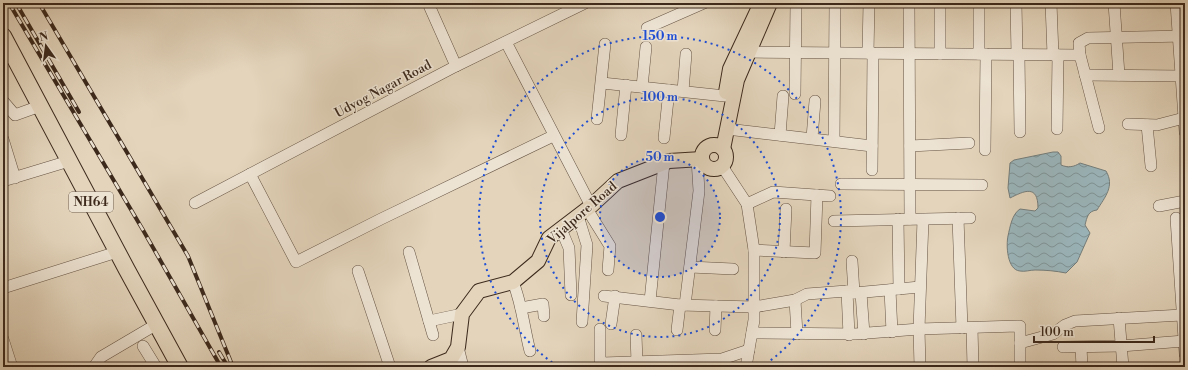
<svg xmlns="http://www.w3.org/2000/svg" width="1188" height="370" font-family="'Libre Bodoni',serif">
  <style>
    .water { fill: url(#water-waves); stroke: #747d7b }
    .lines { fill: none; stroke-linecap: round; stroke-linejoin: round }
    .minor-casing { stroke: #665444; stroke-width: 12 }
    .major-casing { stroke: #3c291c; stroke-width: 16 }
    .highway-casing { stroke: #3c291c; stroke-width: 18 }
    .minor { stroke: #ede3d3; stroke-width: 11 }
    .major { stroke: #e3d4bb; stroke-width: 14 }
    .highway { stroke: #e3d4bb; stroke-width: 16 }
    .rail-casing { stroke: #3c291c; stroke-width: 4 }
    .rail { stroke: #ede3d3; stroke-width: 2.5; stroke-dasharray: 8; stroke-linecap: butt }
    .ring { fill: none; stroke: #1d4ed8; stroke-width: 2; stroke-dasharray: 2 4 }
    .labels { text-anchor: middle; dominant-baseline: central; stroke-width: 3; stroke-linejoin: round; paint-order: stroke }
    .shield { fill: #ede3d3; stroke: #716153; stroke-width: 1 }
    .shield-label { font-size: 12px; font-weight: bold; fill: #3c291c }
    .street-label { font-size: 13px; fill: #3c291c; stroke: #ede3d3 }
    .centre { fill: #1d4ed8; stroke: #ede3d3; stroke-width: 2 }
    .ring-label { font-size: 12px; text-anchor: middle; font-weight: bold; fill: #1d4ed8; stroke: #ede3d3; stroke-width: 3; stroke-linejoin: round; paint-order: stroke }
  </style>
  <defs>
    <pattern id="water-waves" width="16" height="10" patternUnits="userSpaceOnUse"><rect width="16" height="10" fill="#9ab5bb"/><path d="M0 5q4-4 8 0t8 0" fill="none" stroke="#7f9397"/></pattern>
  </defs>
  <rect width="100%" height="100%" fill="#e3d4bb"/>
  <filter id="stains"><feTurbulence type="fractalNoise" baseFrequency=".005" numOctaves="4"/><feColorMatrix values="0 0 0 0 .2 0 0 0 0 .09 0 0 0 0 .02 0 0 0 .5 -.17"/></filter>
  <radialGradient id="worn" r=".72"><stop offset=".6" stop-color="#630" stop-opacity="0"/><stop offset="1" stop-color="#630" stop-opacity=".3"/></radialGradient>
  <!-- water -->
  <path class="water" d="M1053,152H1058L1061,156V165C1068,168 1074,167 1080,163L1106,171C1115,186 1105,197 1097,210C1088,211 1087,217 1085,225L1090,233L1077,262L1066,273C1056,271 1046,270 1035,270C1030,270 1025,272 1020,271C1007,270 1006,245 1008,236C1010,227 1012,214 1020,209L1035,211L1038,208C1038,184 1024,191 1010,198L1008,188L1010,163L1014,160Z"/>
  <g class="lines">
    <defs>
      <g id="minor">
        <polyline points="428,3 456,66"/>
        <polyline points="909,3 910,219"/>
        <polyline points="1016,3 1017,55"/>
        <polyline points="1051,3 1053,55"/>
        <polyline points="1114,3 1119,75"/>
        <polyline points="1176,3 1185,132"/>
        <polyline points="647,28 704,3"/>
        <polyline points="506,42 591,206"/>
        <polyline points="743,52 1080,55"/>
        <polyline points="868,53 869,3"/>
        <polyline points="940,54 940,3"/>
        <polyline points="979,54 979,3"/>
        <polyline points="1019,55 1020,132"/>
        <polyline points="1085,75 1181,76"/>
        <polyline points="602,83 725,96"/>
        <polyline points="642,87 646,47"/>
        <polyline points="683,91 686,54"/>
        <polyline points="795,94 796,3"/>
        <polyline points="3,101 15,115 40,106"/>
        <polyline points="597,119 605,44"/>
        <polyline points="1128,124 1157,125 1184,118"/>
        <polyline points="1147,125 1151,166"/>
        <polyline points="1099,128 1080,55 1079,43 1088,38 1185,36"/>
        <polyline points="727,129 872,146"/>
        <polyline points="1057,129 1058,55"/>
        <polyline points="621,135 626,85"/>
        <polyline points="780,135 783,96"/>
        <polyline points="664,138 669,90"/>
        <polyline points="812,138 815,101"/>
        <polyline points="3,139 15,178"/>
        <polyline points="834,141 835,3"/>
        <polyline points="910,146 969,143"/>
        <polyline points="985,150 986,54"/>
        <polyline points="722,166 747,204 754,250 754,320 746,367"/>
        <polyline points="872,170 873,53"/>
        <polyline points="250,174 296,262 381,219 553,136"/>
        <polyline points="3,181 69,161"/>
        <polyline points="841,184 982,185"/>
        <polyline points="195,203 456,66 585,3"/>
        <polyline points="747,204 773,192 830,196"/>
        <polyline points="1159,206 1185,201"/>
        <polyline points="587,209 610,246 608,270"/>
        <polyline points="578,216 587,245 582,322"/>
        <polyline points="958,218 962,328"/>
        <polyline points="1176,218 1185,354"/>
        <polyline points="898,219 899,289"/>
        <polyline points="834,221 970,218"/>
        <polyline points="561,229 569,248 571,295"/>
        <polyline points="754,250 815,253 817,195"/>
        <polyline points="409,252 433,335"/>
        <polyline points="784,252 786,209"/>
        <polyline points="852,261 854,293"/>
        <polyline points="690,267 733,269"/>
        <polyline points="358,271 390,367"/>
        <path d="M513,282C522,304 524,328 530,351"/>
        <polyline points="3,288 117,252"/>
        <polyline points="890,290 892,332"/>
        <polyline points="847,291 849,335"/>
        <polyline points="861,293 864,334"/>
        <polyline points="604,296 680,305 754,307 795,300 807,294 847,291 854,293 920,287"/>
        <polyline points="795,300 797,334"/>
        <polyline points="650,301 664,163"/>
        <polyline points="685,305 699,191 697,159"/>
        <polyline points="521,308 543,304 544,316"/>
        <polyline points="1119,318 1123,367"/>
        <polyline points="429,321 462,314"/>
        <polyline points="611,324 615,296"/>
        <polyline points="972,328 973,367"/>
        <polyline points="600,329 600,361 602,363 722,359 749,350"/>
        <polyline points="677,330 680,305"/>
        <polyline points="715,330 716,306"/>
        <polyline points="752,333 855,334 919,329 1020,326 1020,367"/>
        <polyline points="636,335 637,362"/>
        <polyline points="3,339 11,364"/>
        <polyline points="1020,343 1053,334 1065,325 1075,321 1182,315"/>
        <polyline points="143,346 156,367"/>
        <polyline points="458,347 463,367"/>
        <polyline points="1063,347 1121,346 1184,341"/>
        <polyline points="1081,347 1082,367"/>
        <polyline points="94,367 101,357 157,324"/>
        <polyline points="920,367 919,329 923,220"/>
      </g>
      <g id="major">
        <polyline points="726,92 730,69 761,3"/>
        <circle cx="714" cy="157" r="12"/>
        <polyline points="723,149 737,80 770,3"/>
        <polyline points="431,367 451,359 458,347 462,314 479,291 513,282 538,261 549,238 591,206 618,181 669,161 702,159"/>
      </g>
      <polyline id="highway" points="3,36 127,270 180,367"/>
    </defs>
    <!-- minor casing -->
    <use href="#minor" class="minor-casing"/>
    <!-- major casing -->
    <use href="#major" class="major-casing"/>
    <!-- highway casing -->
    <use href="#highway" class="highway-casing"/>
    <!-- minor -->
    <use href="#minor" class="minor"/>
    <!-- major -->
    <use href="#major" class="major"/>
    <!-- highway -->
    <use href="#highway" class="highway"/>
    <defs>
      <g id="rail">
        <polyline points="9,3 143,230 221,367"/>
        <polyline points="16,3 79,112"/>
        <polyline points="39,3 188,256 233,367"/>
        <polyline points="219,352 228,367"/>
      </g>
    </defs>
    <!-- rail casing -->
    <use href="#rail" class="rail-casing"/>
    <!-- rail -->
    <use href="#rail" class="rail"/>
  </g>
  <!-- distance rings -->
  <circle cx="660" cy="217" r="60" fill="#1d4ed8" fill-opacity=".12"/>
  <g class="ring">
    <circle cx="660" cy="217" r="60"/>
    <circle cx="660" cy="217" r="120"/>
    <path d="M557 366A181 181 0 1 1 763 366"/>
  </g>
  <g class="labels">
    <!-- shield labels -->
    <rect class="shield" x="69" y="192" width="44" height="20" rx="3"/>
    <g class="shield-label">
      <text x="91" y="202">NH64</text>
    </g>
    <!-- street labels -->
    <g class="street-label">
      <text transform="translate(383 89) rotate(-28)">Udyog Nagar Road</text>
      <text transform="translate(582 213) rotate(-41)">Vijalpore Road</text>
    </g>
  </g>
  <circle cx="660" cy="217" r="6" class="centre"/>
  <g class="ring-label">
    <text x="660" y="40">150 m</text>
    <text x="660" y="101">100 m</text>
    <text x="660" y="161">50 m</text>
  </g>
  <!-- margin -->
  <rect width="1188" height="370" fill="none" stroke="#e3d4bb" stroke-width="16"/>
  <rect x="4" y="4" width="1180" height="362" fill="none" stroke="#3c291c" stroke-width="2"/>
  <rect x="8" y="8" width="1172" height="354" fill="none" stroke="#3c291c"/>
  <!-- north arrow -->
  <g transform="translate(46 46) rotate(346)" stroke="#ede3d3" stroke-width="3" paint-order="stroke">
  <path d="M0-3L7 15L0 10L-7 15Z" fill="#3c291c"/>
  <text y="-6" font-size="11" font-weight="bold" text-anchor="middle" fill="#3c291c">N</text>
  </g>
  <!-- scale -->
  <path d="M1034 336v6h120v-6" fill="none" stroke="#3c291c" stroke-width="2"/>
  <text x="1040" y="336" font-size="12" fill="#3c291c" stroke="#ede3d3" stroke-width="3" paint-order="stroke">100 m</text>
  <rect width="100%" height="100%" filter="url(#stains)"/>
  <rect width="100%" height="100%" fill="url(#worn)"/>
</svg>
